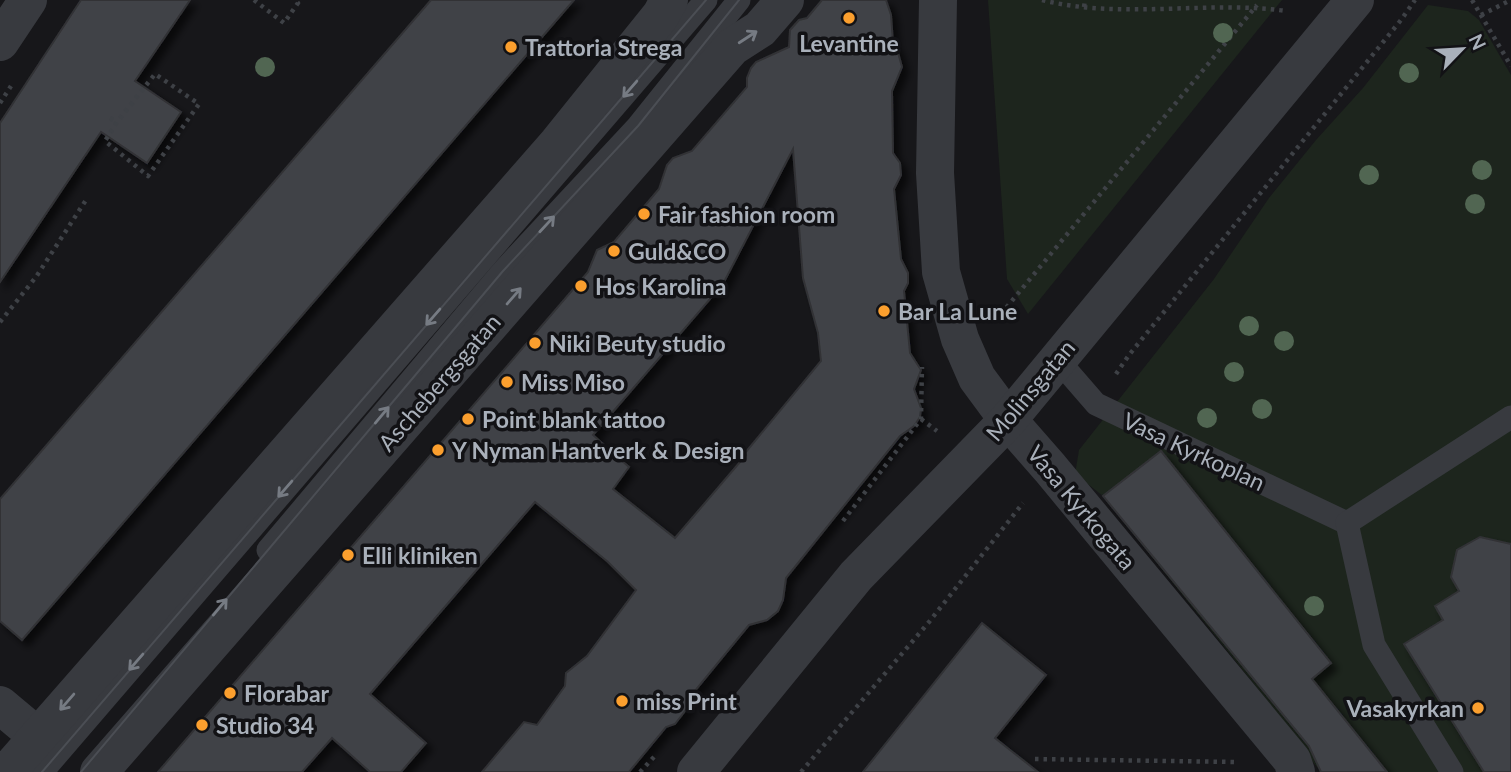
<svg xmlns="http://www.w3.org/2000/svg" width="1511" height="772" font-family="Lato,sans-serif">
  <style>
    .green { fill: #1d251d }
    .building { fill: #414347; stroke: #313236; stroke-width: 2; fill-rule: evenodd; filter: url(#shadow) }
    .lines { fill: none; stroke-linecap: round; stroke-linejoin: round }
    .path { stroke: #3e4146; stroke-width: 4.5; stroke-dasharray: 3.5 5; stroke-linecap: butt }
    .service { stroke: #383a3f; stroke-width: 23 }
    .minor { stroke: #383a3f; stroke-width: 38 }
    .tertiary { stroke: #383a3f; stroke-width: 38 }
    .tram { stroke: #4b4e54; stroke-width: 2 }
    .tree { fill: #516652 }
    .oneway { stroke: #767b83 }
    .poi-dot { fill: #fb9f2e; stroke: #121215; stroke-width: 2.5 }
    .labels { text-anchor: middle; dominant-baseline: central; stroke-width: 7; stroke-linejoin: round; paint-order: stroke }
    .poi-label { font-size: 23px; font-weight: bold; fill: #a9b0ba; stroke: #121215; text-anchor: start }
    .street-label { font-size: 23px; fill: #a9b0ba; stroke: #121215 }
  </style>
  <defs>
    <filter id="shadow"><feDropShadow dx="6" dy="6" stdDeviation="3.5" flood-color="#0009"/></filter>
  </defs>
  <rect width="100%" height="100%" fill="#17171a"/>
  <!-- green -->
  <g class="green">
    <polygon points="988,0 1282,0 1028,314 1007,279"/>
    <polygon points="1428,5 1468,11 1479,20 1511,75 1511,772 1321,772 1284,726 1286,724 1103,496 1075,474 1079,450 1214,279 1269,198 1316,140 1363,88"/>
  </g>
  <!-- building -->
  <g class="building">
    <polygon points="81,0 190,0 135,81 181,112 147,163 101,132 0,282 0,123"/>
    <polygon points="431,0 574,0 22,640 0,621 0,499"/>
    <path d="M822,0H886L891,15L893,43L897,49L902,67L892,91L893,153L900,163L901,175L894,189L901,259L908,273V283L904,291L910,353L921,370L914,389L921,408L920,417L914,426L900,436L786,578L783,600L778,611L767,620L749,625L689,698V706L675,724L666,727L629,772H482L524,722L537,725L565,686L566,673L587,656L636,590L608,562L535,502L370,694L426,743L401,772H370L332,738L302,772H158L588,272L597,250L614,242L659,189L667,165L673,158L692,151L747,87V78L751,68L756,62L789,47L790,30L799,20L807,18ZM793,149L803,278L818,333L821,361L745,453L746,455L675,538L613,489L629,467L593,435L723,284Z"/>
    <polygon points="1161,451 1331,663 1312,679 1387,772 1321,772 1309,746 1103,496"/>
    <polygon points="1480,537 1511,544 1511,772 1484,772 1404,644 1443,620 1435,606 1459,591 1451,577 1457,550"/>
    <polygon points="982,623 1046,675 995,738 1038,772 863,772"/>
  </g>
  <g class="lines">
    <!-- path -->
    <g class="path">
      <polyline points="254,0 284,23 298,3 295,0"/>
      <path d="M1042,0C1122,20 1206,0 1286,11"/>
      <polyline points="1472,0 1511,66"/>
      <polyline points="1084,7 1085,0"/>
      <polyline points="1481,15 1511,0"/>
      <polyline points="0,103 11,86"/>
      <polyline points="110,118 117,122 105,141 148,176 199,104 155,74 117,122"/>
      <polyline points="1001,314 1257,5"/>
      <polyline points="0,322 36,277 86,200"/>
      <polyline points="1116,374 1129,355 1401,20 1415,0"/>
      <polyline points="921,419 937,431"/>
      <polyline points="843,521 921,419 922,367"/>
      <polyline points="1035,759 1236,762"/>
      <polyline points="640,772 654,757"/>
      <polyline points="801,772 929,622 1023,503"/>
    </g>
    <!-- service -->
    <g class="service">
      <polyline points="1057,359 1096,404 1347,523"/>
      <polyline points="268,550 503,271 638,126 739,0"/>
      <polyline points="42,772 706,0"/>
      <polyline points="1452,772 1374,645 1347,523 1511,417"/>
    </g>
    <!-- minor -->
    <g class="minor">
      <polyline points="938,0 935,173 941,272 960,339 977,378 1008,420 1050,468 1292,760 1296,772"/>
      <polyline points="0,42 28,0"/>
      <polyline points="0,705 37,736"/>
      <polyline points="696,772 856,576 1008,420 1355,0"/>
    </g>
    <!-- tertiary -->
    <g class="tertiary">
      <polyline points="7,772 558,143 661,15 669,0"/>
      <polyline points="99,772 732,47 760,29 785,0"/>
    </g>
    <!-- tram -->
    <g class="tram">
      <polyline points="42,772 706,0"/>
      <polyline points="81,772 503,271 638,126 739,0"/>
    </g>
  </g>
  <!-- trees -->
  <g class="tree">
    <circle cx="1223" cy="33" r="10"/>
    <circle cx="265" cy="67" r="10"/>
    <circle cx="1409" cy="73" r="10"/>
    <circle cx="1482" cy="170" r="10"/>
    <circle cx="1369" cy="175" r="10"/>
    <circle cx="1475" cy="204" r="10"/>
    <circle cx="1249" cy="326" r="10"/>
    <circle cx="1284" cy="341" r="10"/>
    <circle cx="1234" cy="372" r="10"/>
    <circle cx="1262" cy="409" r="10"/>
    <circle cx="1207" cy="418" r="10"/>
    <circle cx="1314" cy="606" r="10"/>
  </g>
  <!-- one-way arrows -->
  <defs><path id="oneway-shaft" d="M-6 0H5M1.5-3L5.5 0L1.5 3" fill="none" stroke-width="1.6" stroke-linecap="round" stroke-linejoin="round" transform="scale(1.75)"/></defs>
  <g class="oneway">
    <use href="#oneway-shaft" transform="translate(748 37) rotate(-33)"/>
    <use href="#oneway-shaft" transform="translate(630 89) rotate(131)"/>
    <use href="#oneway-shaft" transform="translate(547 224) rotate(-47)"/>
    <use href="#oneway-shaft" transform="translate(514 296) rotate(-49)"/>
    <use href="#oneway-shaft" transform="translate(433 317) rotate(131)"/>
    <use href="#oneway-shaft" transform="translate(382 415) rotate(-50)"/>
    <use href="#oneway-shaft" transform="translate(285 489) rotate(131)"/>
    <use href="#oneway-shaft" transform="translate(220 607) rotate(-50)"/>
    <use href="#oneway-shaft" transform="translate(136 662) rotate(131)"/>
    <use href="#oneway-shaft" transform="translate(67 702) rotate(131)"/>
  </g>
  <!-- markers -->
  <g class="poi-dot">
    <circle cx="849" cy="18" r="7"/>
    <circle cx="511" cy="47" r="7"/>
    <circle cx="644" cy="214" r="7"/>
    <circle cx="614" cy="251" r="7"/>
    <circle cx="581" cy="286" r="7"/>
    <circle cx="884" cy="311" r="7"/>
    <circle cx="535" cy="343" r="7"/>
    <circle cx="507" cy="382" r="7"/>
    <circle cx="468" cy="419" r="7"/>
    <circle cx="438" cy="450" r="7"/>
    <circle cx="348" cy="555" r="7"/>
    <circle cx="230" cy="693" r="7"/>
    <circle cx="622" cy="701" r="7"/>
    <circle cx="1478" cy="708" r="7"/>
    <circle cx="202" cy="725" r="7"/>
  </g>
  <g class="labels">
    <!-- poi labels -->
    <g class="poi-label">
      <text x="849" y="43" text-anchor="middle">Levantine</text>
      <text x="525" y="47">Trattoria Strega</text>
      <text x="658" y="214">Fair fashion room</text>
      <text x="628" y="251">Guld&amp;CO</text>
      <text x="595" y="286">Hos Karolina</text>
      <text x="898" y="311">Bar La Lune</text>
      <text x="549" y="343">Niki Beuty studio</text>
      <text x="521" y="382">Miss Miso</text>
      <text x="482" y="419">Point blank tattoo</text>
      <text x="452" y="450">Y Nyman Hantverk &amp; Design</text>
      <text x="362" y="555">Elli kliniken</text>
      <text x="244" y="693">Florabar</text>
      <text x="636" y="701">miss Print</text>
      <text x="1464" y="708" text-anchor="end">Vasakyrkan</text>
      <text x="216" y="725">Studio 34</text>
    </g>
    <!-- street labels -->
    <g class="street-label">
      <text transform="translate(439 382) rotate(-49)">Aschebergsgatan</text>
      <text transform="translate(1030 390) rotate(-50)">Molinsgatan</text>
      <text transform="translate(1194 451) rotate(25)">Vasa Kyrkoplan</text>
      <text transform="translate(1082 507) rotate(50)">Vasa Kyrkogata</text>
    </g>
  </g>
  <!-- north arrow -->
  <g transform="translate(1462 49) rotate(65)" stroke="#121215" stroke-width="5" paint-order="stroke">
  <path d="M0-5L12 26L0 18L-12 26Z" fill="#a9b0ba"/>
  <text y="-10" font-size="19" font-weight="bold" text-anchor="middle" fill="#a9b0ba">N</text>
  </g>
</svg>
